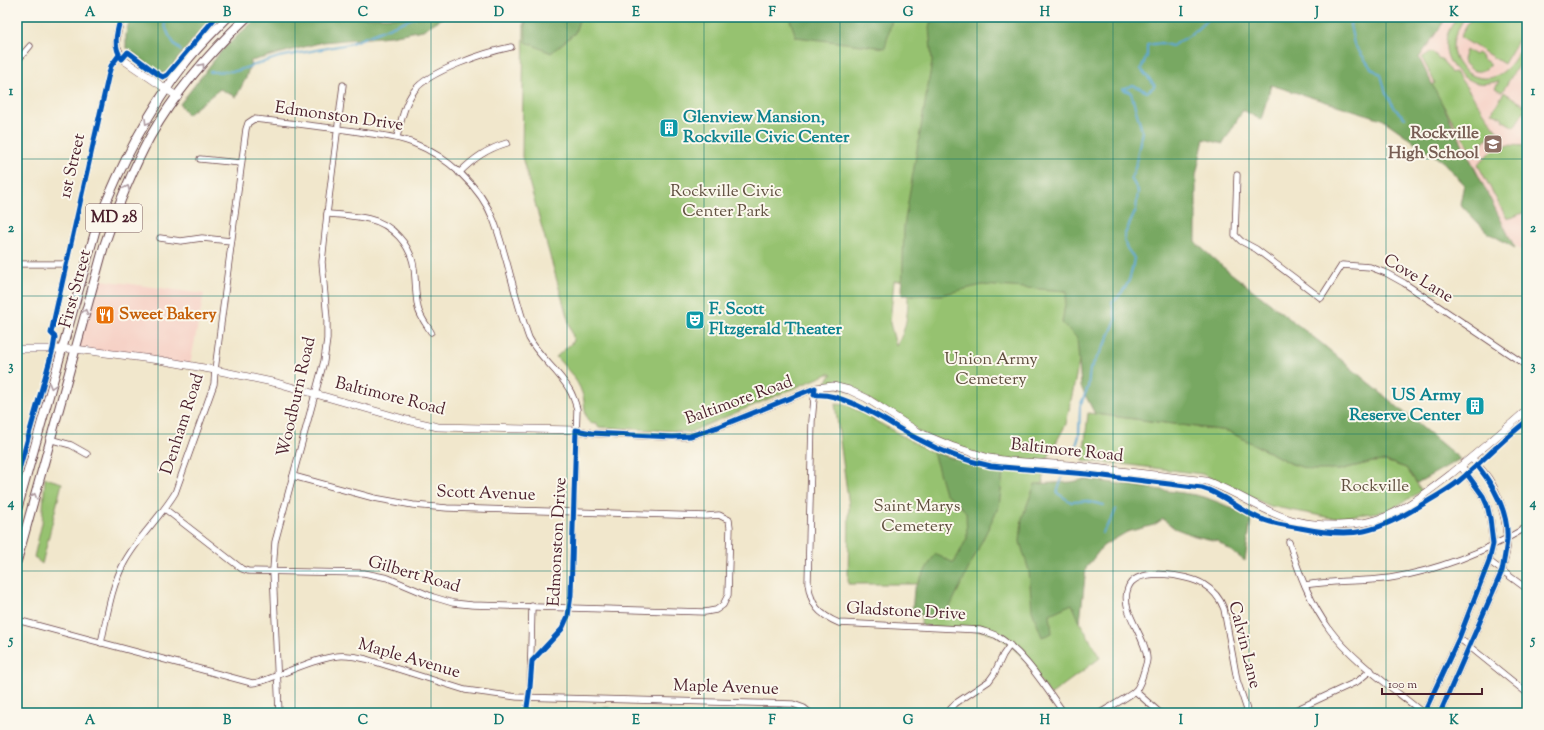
<svg xmlns="http://www.w3.org/2000/svg" width="1544" height="730" font-family="'Sorts Mill Goudy',serif">
  <style>
    .built { fill: #f6d1c6 }
    .green { fill: #96c270; stroke: #70704e }
    .forest { fill: #78a862; stroke: #616446 }
    .lines { fill: none; stroke-linecap: round; stroke-linejoin: round }
    .stream { stroke: #5ca7d4; stroke-width: 2 }
    .minor-casing { stroke: #633d43; stroke-width: 7 }
    .tertiary-casing { stroke: #633d43; stroke-width: 8 }
    .primary-casing { stroke: #633d43; stroke-width: 10 }
    .minor { stroke: #fff; stroke-width: 5.5 }
    .tertiary { stroke: #fff; stroke-width: 7 }
    .primary { stroke: #fff; stroke-width: 8 }
    .cycleway-casing { stroke: #fbf7ec; stroke-width: 8 }
    .cycleway { stroke: #0057b8; stroke-width: 5 }
    .oneway { stroke: #ae9aa0 }
    .grid { fill: none; stroke: #0f766e; stroke-width: 1; stroke-opacity: 0.55 }
    .labels { text-anchor: middle; dominant-baseline: central; stroke-width: 4; stroke-linejoin: round; paint-order: stroke }
    .shield { fill: #fbf7ec; stroke: #7f6065; stroke-width: 1 }
    .shield-label { font-size: 16px; font-weight: bold; fill: #4a1f2b }
    .street-label { font-size: 17px; fill: #4a1f2b; stroke: #fbf7ec }
    .culture-label { font-size: 17px; font-weight: bold; fill: #0d838f; stroke: #fbf7ec; text-anchor: start }
    .education-label { font-size: 17px; font-weight: bold; fill: #785e54; stroke: #fbf7ec; text-anchor: end }
    .park-label { font-size: 17px; fill: #615040; stroke: #fbf7ec }
    .food-label { font-size: 17px; font-weight: bold; fill: #c56008; stroke: #fbf7ec; text-anchor: start }
    .neatline { fill: none; stroke: #0f766e; stroke-width: 1.5 }
    .grid-label { font-size: 13px; text-anchor: middle; font-weight: bold; fill: #0f766e }
  </style>
  <rect width="100%" height="100%" fill="#fbf7ec"/>
  <filter id="ink" filterUnits="userSpaceOnUse"><feTurbulence type="fractalNoise" baseFrequency=".025" numOctaves="2"/><feDisplacementMap in="SourceGraphic" scale="8" xChannelSelector="R" yChannelSelector="G"/><feConvolveMatrix kernelMatrix="1 2 1 2 8 2 1 2 1" color-interpolation-filters="sRGB"/></filter>
  <filter id="wash" filterUnits="userSpaceOnUse"><feTurbulence type="fractalNoise" baseFrequency=".012" numOctaves="4" result="noise"/><feDisplacementMap in="SourceGraphic" scale="16" xChannelSelector="R" yChannelSelector="G"/><feGaussianBlur stdDeviation="0.9" result="paint"/><feColorMatrix in="noise" values="0 0 0 0 0 0 0 0 0 0 0 0 0 0 0 0 0 1.4 0 .05"/><feComposite in="paint" operator="in"/></filter>
  <g filter="url(#wash)">
    <rect width="100%" height="100%" fill="#f1e7cc"/>
    <!-- built -->
    <g class="built">
      <polygon points="1443,17 1527,17 1527,254 1501,235 1411,52"/>
      <polygon points="94,279 204,294 190,365 75,349"/>
    </g>
    <!-- green -->
    <g class="green">
      <path d="M524,17H1334L1133,207L1129,224L1114,226V240L906,244L904,280L894,281L890,323L896,346C910,326 908,300 908,276L1078,292L1080,357L1066,424L1045,463L1038,541L1075,536L1080,622L1100,658L1050,695C1035,674 1020,649 997,636C983,627 939,628 921,627L922,584H848L849,506L835,404L848,405L927,450L1003,473L1004,471C996,466 987,458 978,455C959,447 940,443 921,433C889,417 862,385 823,386L832,374H828L690,432L598,427L597,423H590C583,416 586,402 582,393C577,378 566,368 556,357L574,341L522,157Z"/>
      <path d="M1457,17H1465C1460,26 1454,34 1453,45C1452,72 1485,89 1505,70C1515,62 1521,47 1527,36V51L1502,92L1495,88L1499,81C1490,83 1482,85 1474,82C1458,77 1444,60 1446,42C1446,33 1452,25 1457,17Z"/>
      <polygon points="1472,17 1527,17 1527,25 1504,64 1460,37"/>
      <path d="M1466,49L1475,55L1477,53L1482,56L1481,58L1491,64C1481,76 1470,72 1463,60Z"/>
      <polygon points="1430,52 1435,54 1439,60 1441,58 1451,73 1454,72 1457,74 1498,132 1471,150 1431,86 1435,83 1422,58"/>
      <polygon points="1504,92 1527,107 1514,127 1502,120 1503,118 1492,112"/>
      <polygon points="1508,145 1527,146 1527,211 1511,218 1506,217 1478,165 1491,151"/>
      <polygon points="1088,413 1228,431 1292,464 1339,470 1372,462 1385,461 1406,468 1422,491 1388,511 1332,518 1270,506 1202,474 1114,463 1083,461"/>
      <polygon points="45,478 62,483 42,564 34,557 42,523"/>
      <rect x="590" y="708" width="20" height="5"/>
    </g>
    <!-- forest -->
    <g class="forest">
      <polygon points="130,17 213,17 203,27 167,72 162,73 155,70 126,47 126,34"/>
      <polygon points="258,17 444,17 423,30 391,36 323,42 251,61 246,78 236,97 220,89 187,115 180,104 222,50"/>
      <polygon points="525,17 580,17 575,33 551,53 526,42"/>
      <polygon points="789,17 891,17 892,19 885,48 796,37"/>
      <polygon points="932,17 1447,17 1419,58 1515,248 1487,232 1460,204 1464,184 1443,162 1382,119 1271,85 1261,120 1243,110 1223,144 1204,139 1196,175 1196,243 1223,267 1321,343 1460,459 1417,483 1406,468 1386,461 1372,462 1339,470 1311,470 1292,464 1228,431 1095,414 1081,387 1077,338 1062,323 1067,291 982,285 941,295 902,295 904,226 932,62 929,27"/>
      <polygon points="933,452 1003,474 999,506 949,609 938,611 935,616 912,614 914,589 935,554 954,563 967,538 966,512 953,499 945,493"/>
      <path d="M1086,479L1196,495C1216,500 1233,508 1251,519L1245,561L1217,541L1195,536L1174,528L1163,519L1154,525L1127,532L1103,546L1086,568L1080,622L1072,604L1050,614L1052,633L1042,637L1032,611L1029,571L1020,542L1022,518L1035,484L1071,482Z"/>
    </g>
    <g class="lines">
      <!-- stream -->
      <g class="stream">
        <path d="M163,17C165,30 171,42 181,51"/>
        <polyline points="1352,17 1350,25 1354,44 1371,68 1381,75 1386,93 1396,110 1405,118"/>
        <polyline points="1360,17 1368,17"/>
        <polyline points="210,72 236,71 279,57 349,44 415,17"/>
        <path d="M1073,455L1079,436L1080,406L1088,387L1090,369L1106,343L1116,320L1112,303C1128,288 1131,279 1134,258L1126,247L1124,236L1136,210L1138,191L1131,178L1135,168L1142,131L1131,93L1123,89L1133,85L1147,92L1155,86L1141,69L1147,56V45L1161,43L1172,46L1192,34L1210,17"/>
        <polyline points="1062,478 1057,493 1071,502 1086,501 1104,505"/>
        <polyline points="1102,533 1112,519 1116,509"/>
      </g>
    </g>
  </g>
  <g filter="url(#ink)">
    <g class="lines">
      <defs>
        <g id="minor">
          <polyline points="17,61 30,46"/>
          <path d="M397,137C401,122 404,104 414,91C428,71 487,52 511,47"/>
          <polyline points="200,159 241,163"/>
          <path d="M459,173C474,158 487,149 507,143"/>
          <polyline points="1237,175 1235,235 1241,241 1256,249 1321,298 1342,265 1370,267 1386,273 1404,283 1527,366"/>
          <path d="M327,214C341,215 356,216 369,219C392,224 411,245 414,268C416,281 415,295 418,308C420,317 426,324 431,332"/>
          <polyline points="160,238 181,241 202,238 231,241"/>
          <polyline points="17,264 66,264"/>
          <polyline points="53,324 109,73 111,66 119,55"/>
          <path d="M815,388L812,421L808,583C811,605 818,614 839,623L980,630C985,632 992,633 997,636C1025,653 1045,687 1064,713"/>
          <polyline points="49,439 71,445 87,454"/>
          <polyline points="165,509 242,569 248,571 364,573 388,578 433,597 453,603 472,605 705,612 716,610 723,605 728,595 730,527 729,520 719,515 707,516 447,508 413,505 374,498 293,476"/>
          <path d="M1289,542C1299,573 1310,603 1330,630C1352,660 1393,688 1423,713"/>
          <polyline points="1489,561 1527,589"/>
          <path d="M1305,585C1333,580 1361,582 1390,578C1436,571 1487,551 1527,527"/>
          <path d="M17,620L252,683C263,682 268,679 278,675C297,668 318,658 338,656C347,655 357,657 366,659L465,690L517,697L793,704L804,708L810,713"/>
          <polyline points="1459,638 1527,693"/>
          <path d="M101,643C107,617 111,587 124,563C137,538 160,518 175,493L214,384L215,370L246,129L248,123L254,119C290,123 325,127 360,132C378,135 396,136 413,143C447,156 481,187 494,221C508,259 515,300 529,338C539,357 558,370 569,389C573,395 575,402 577,409L571,595L568,616L562,629L532,661"/>
          <polyline points="1135,691 1160,713"/>
          <polyline points="279,713 273,570 275,542 324,361 327,339 327,319 322,262 327,214 343,85"/>
          <polyline points="529,713 527,707 530,687 532,606"/>
          <polyline points="947,713 956,703 989,681 994,674 1003,655 1010,645"/>
          <path d="M1100,713C1108,708 1129,697 1136,690C1140,685 1142,678 1144,671C1145,667 1147,663 1147,659C1146,635 1119,611 1128,588C1136,566 1187,575 1203,584C1213,590 1220,598 1224,609L1237,680L1248,713"/>
          <polyline points="1289,713 1358,681 1371,670"/>
        </g>
        <g id="tertiary">
          <polyline points="121,17 117,34 116,44 122,59 178,97"/>
          <path d="M17,349H75L159,360L215,370L277,383L407,420L438,427L576,430L591,433L673,437L690,436L718,427L815,388L833,386L849,390L866,398L920,433L951,446L989,458L1010,461L1069,465L1206,481C1236,491 1261,511 1292,520C1318,527 1360,527 1385,517C1409,507 1430,490 1451,474C1477,453 1502,432 1527,410"/>
          <polyline points="1424,713 1459,638 1489,561 1493,544 1490,518 1487,505 1483,496 1461,466"/>
          <path d="M1440,713L1502,571C1504,560 1508,548 1507,537C1506,516 1499,495 1488,478C1483,471 1477,465 1472,458"/>
        </g>
        <g id="primary">
          <path d="M17,510L97,225C119,168 148,111 186,62C199,46 214,31 228,17"/>
          <path d="M17,561L104,246C116,211 132,170 150,137C175,93 210,52 247,17"/>
        </g>
      </defs>
      <!-- minor casing -->
      <use href="#minor" class="minor-casing"/>
      <!-- tertiary casing -->
      <use href="#tertiary" class="tertiary-casing"/>
      <!-- primary casing -->
      <use href="#primary" class="primary-casing"/>
      <!-- minor -->
      <use href="#minor" class="minor"/>
      <!-- tertiary -->
      <use href="#tertiary" class="tertiary"/>
      <!-- primary -->
      <use href="#primary" class="primary"/>
      <defs>
        <g id="cycleway">
          <path d="M121,17C117,31 112,46 122,59L128,52L159,75L163,77L167,75L216,17"/>
          <polyline points="17,477 53,349 55,337 51,333 109,73 111,66 119,55"/>
          <path d="M529,713L527,707L530,687L532,661L562,629L568,616L571,595L576,430L591,433L673,437L690,436L718,427L815,388L814,395C845,391 892,426 920,440C942,452 966,461 991,466L1087,474L1202,488C1225,494 1242,513 1264,520C1275,524 1288,526 1300,528C1355,539 1375,533 1423,504C1435,497 1448,490 1459,481C1482,462 1503,439 1527,421"/>
          <polyline points="1424,713 1459,638 1489,561 1493,544 1490,518 1487,505 1483,496 1467,474"/>
          <path d="M1440,713L1502,571C1504,560 1506,550 1507,540C1509,513 1493,485 1477,465"/>
        </g>
      </defs>
      <!-- cycleway casing -->
      <use href="#cycleway" class="cycleway-casing"/>
      <!-- cycleway -->
      <use href="#cycleway" class="cycleway"/>
    </g>
    <!-- one-way arrows -->
    <defs><path id="oneway-chevron" d="M-2-3.5L2.5 0L-2 3.5" fill="none" stroke-width="1.6" stroke-linecap="round" stroke-linejoin="round"/></defs>
    <g class="oneway">
      <use href="#oneway-chevron" transform="translate(202 66) rotate(-51)"/>
      <use href="#oneway-chevron" transform="translate(147 122) rotate(121)"/>
      <use href="#oneway-chevron" transform="translate(127 188) rotate(-66)"/>
      <use href="#oneway-chevron" transform="translate(85 312) rotate(-75)"/>
      <use href="#oneway-chevron" transform="translate(52 386) rotate(106)"/>
      <use href="#oneway-chevron" transform="translate(34 496) rotate(-75)"/>
    </g>
  </g>
  <!-- grid -->
  <path class="grid" d="M158,17V713M295,17V713M431,17V713M567,17V713M704,17V713M840,17V713M977,17V713M1113,17V713M1249,17V713M1386,17V713M17,159H1527M17,296H1527M17,434H1527M17,571H1527"/>
  <!-- icons -->
  <defs>
    <symbol id="building-square" viewBox="-11 -11 22 22"><rect x="-9" y="-9" width="18" height="18" rx="4" fill="#0f9aa8" stroke="#fbf7ec"/><path d="M-4-6H4V6H1V3H-1V6H-4ZM-2.5-4.3h1.7v1.8h-1.7ZM.8-4.3h1.7v1.8H.8ZM-2.5-1h1.7V.8h-1.7ZM.8-1h1.7V.8H.8Z" fill="#fff"/></symbol>
    <symbol id="school-square" viewBox="-11 -11 22 22"><rect x="-9" y="-9" width="18" height="18" rx="4" fill="#8d6e63" stroke="#fbf7ec"/><path d="M0-5L7-2L0 1L-7-2ZM-4 1L0 2.5L4 1V4Q0 6-4 4Z" fill="#fff"/></symbol>
    <symbol id="restaurant-square" viewBox="-11 -11 22 22"><rect x="-9" y="-9" width="18" height="18" rx="4" fill="#e8710a" stroke="#fbf7ec"/><path d="M-5-6h1v4h1v-4h1v4h1v-4h1v5L-1.5 .5V6h-2V.5L-5-1ZM5-6V6H3V1.5H1.5Q1.5-4 5-6Z" fill="#fff"/></symbol>
    <symbol id="theatre-square" viewBox="-11 -11 22 22"><rect x="-9" y="-9" width="18" height="18" rx="4" fill="#0f9aa8" stroke="#fbf7ec"/><path d="M-5-5.5Q0-4 5-5.5V0Q5 5 0 6Q-5 5-5 0ZM-3.3-2.5H-1v1.5H-3.3ZM1-2.5H3.3v1.5H1ZM-2.8 1Q0 5.5 2.8 1Z" fill="#fff"/></symbol>
  </defs>
  <g fill-rule="evenodd">
    <use href="#building-square" x="658" y="117" width="22" height="22"/>
    <use href="#school-square" x="1482" y="133" width="22" height="22"/>
    <use href="#restaurant-square" x="94" y="304" width="22" height="22"/>
    <use href="#theatre-square" x="684" y="309" width="22" height="22"/>
    <use href="#building-square" x="1464" y="395" width="22" height="22"/>
  </g>
  <g class="labels">
    <!-- shield labels -->
    <rect class="shield" x="86" y="204" width="56" height="28" rx="3"/>
    <g class="shield-label">
      <text x="114" y="218">MD 28</text>
    </g>
    <!-- street labels -->
    <g class="street-label">
      <text transform="translate(339 117) rotate(8)">Edmonston Drive</text>
      <text transform="translate(73 166) rotate(-77)">1st Street</text>
      <text transform="translate(1418 279) rotate(31)">Cove Lane</text>
      <text transform="translate(76 289) rotate(-75)">First Street</text>
      <text transform="translate(297 397) rotate(-77)">Woodburn Road</text>
      <text transform="translate(390 397) rotate(14)">Baltimore Road</text>
      <text transform="translate(739 401) rotate(-20)">Baltimore Road</text>
      <text transform="translate(183 424) rotate(-72)">Denham Road</text>
      <text transform="translate(1067 451) rotate(6)">Baltimore Road</text>
      <text transform="translate(486 494) rotate(2)">Scott Avenue</text>
      <text transform="translate(558 542) rotate(-87)">Edmonston Drive</text>
      <text transform="translate(414 575) rotate(16)">Gilbert Road</text>
      <text transform="translate(906 612) rotate(3)">Gladstone Drive</text>
      <text transform="translate(1244 645) rotate(76)">Calvin Lane</text>
      <text transform="translate(409 659) rotate(16)">Maple Avenue</text>
      <text transform="translate(726 688) rotate(2)">Maple Avenue</text>
    </g>
    <!-- culture labels -->
    <g class="culture-label">
      <text x="683" y="118">Glenview Mansion,<tspan x="683" dy="20">Rockville Civic Center</tspan></text>
      <text x="709" y="310">F. Scott<tspan x="709" dy="20">FItzgerald Theater</tspan></text>
      <text x="1461" y="396" text-anchor="end">US Army<tspan x="1461" dy="20">Reserve Center</tspan></text>
    </g>
    <!-- education labels -->
    <g class="education-label">
      <text x="1479" y="134">Rockville<tspan x="1479" dy="20">High School</tspan></text>
    </g>
    <!-- park labels -->
    <g class="park-label">
      <text x="726" y="192">Rockville Civic<tspan x="726" dy="20">Center Park</tspan></text>
      <text x="991" y="360">Union Army<tspan x="991" dy="20">Cemetery</tspan></text>
      <text x="1375" y="487">Rockville</text>
      <text x="917" y="507">Saint Marys<tspan x="917" dy="20">Cemetery</tspan></text>
    </g>
    <!-- food labels -->
    <g class="food-label">
      <text x="119" y="315">Sweet Bakery</text>
    </g>
  </g>
  <!-- margin -->
  <rect width="1544" height="730" fill="none" stroke="#fbf7ec" stroke-width="44"/>
  <!-- scale -->
  <path d="M1382 688v6h100v-6" fill="none" stroke="#4a1f2b" stroke-width="2"/>
  <text x="1388" y="688" font-size="12" fill="#4a1f2b" stroke="#fbf7ec" stroke-width="3" paint-order="stroke">100 m</text>
  <rect x="22" y="22" width="1500" height="686" class="neatline"/>
  <g class="grid-label">
    <text x="90" y="16">A</text>
    <text x="227" y="16">B</text>
    <text x="363" y="16">C</text>
    <text x="499" y="16">D</text>
    <text x="636" y="16">E</text>
    <text x="772" y="16">F</text>
    <text x="908" y="16">G</text>
    <text x="1045" y="16">H</text>
    <text x="1181" y="16">I</text>
    <text x="1317" y="16">J</text>
    <text x="1454" y="16">K</text>
    <text x="11" y="95">1</text>
    <text x="1533" y="95">1</text>
    <text x="11" y="232">2</text>
    <text x="1533" y="232">2</text>
    <text x="11" y="370">3</text>
    <text x="1533" y="370">3</text>
    <text x="11" y="507">4</text>
    <text x="1533" y="507">4</text>
    <text x="11" y="644">5</text>
    <text x="1533" y="644">5</text>
    <text x="90" y="724">A</text>
    <text x="227" y="724">B</text>
    <text x="363" y="724">C</text>
    <text x="499" y="724">D</text>
    <text x="636" y="724">E</text>
    <text x="772" y="724">F</text>
    <text x="908" y="724">G</text>
    <text x="1045" y="724">H</text>
    <text x="1181" y="724">I</text>
    <text x="1317" y="724">J</text>
    <text x="1454" y="724">K</text>
  </g>
</svg>
